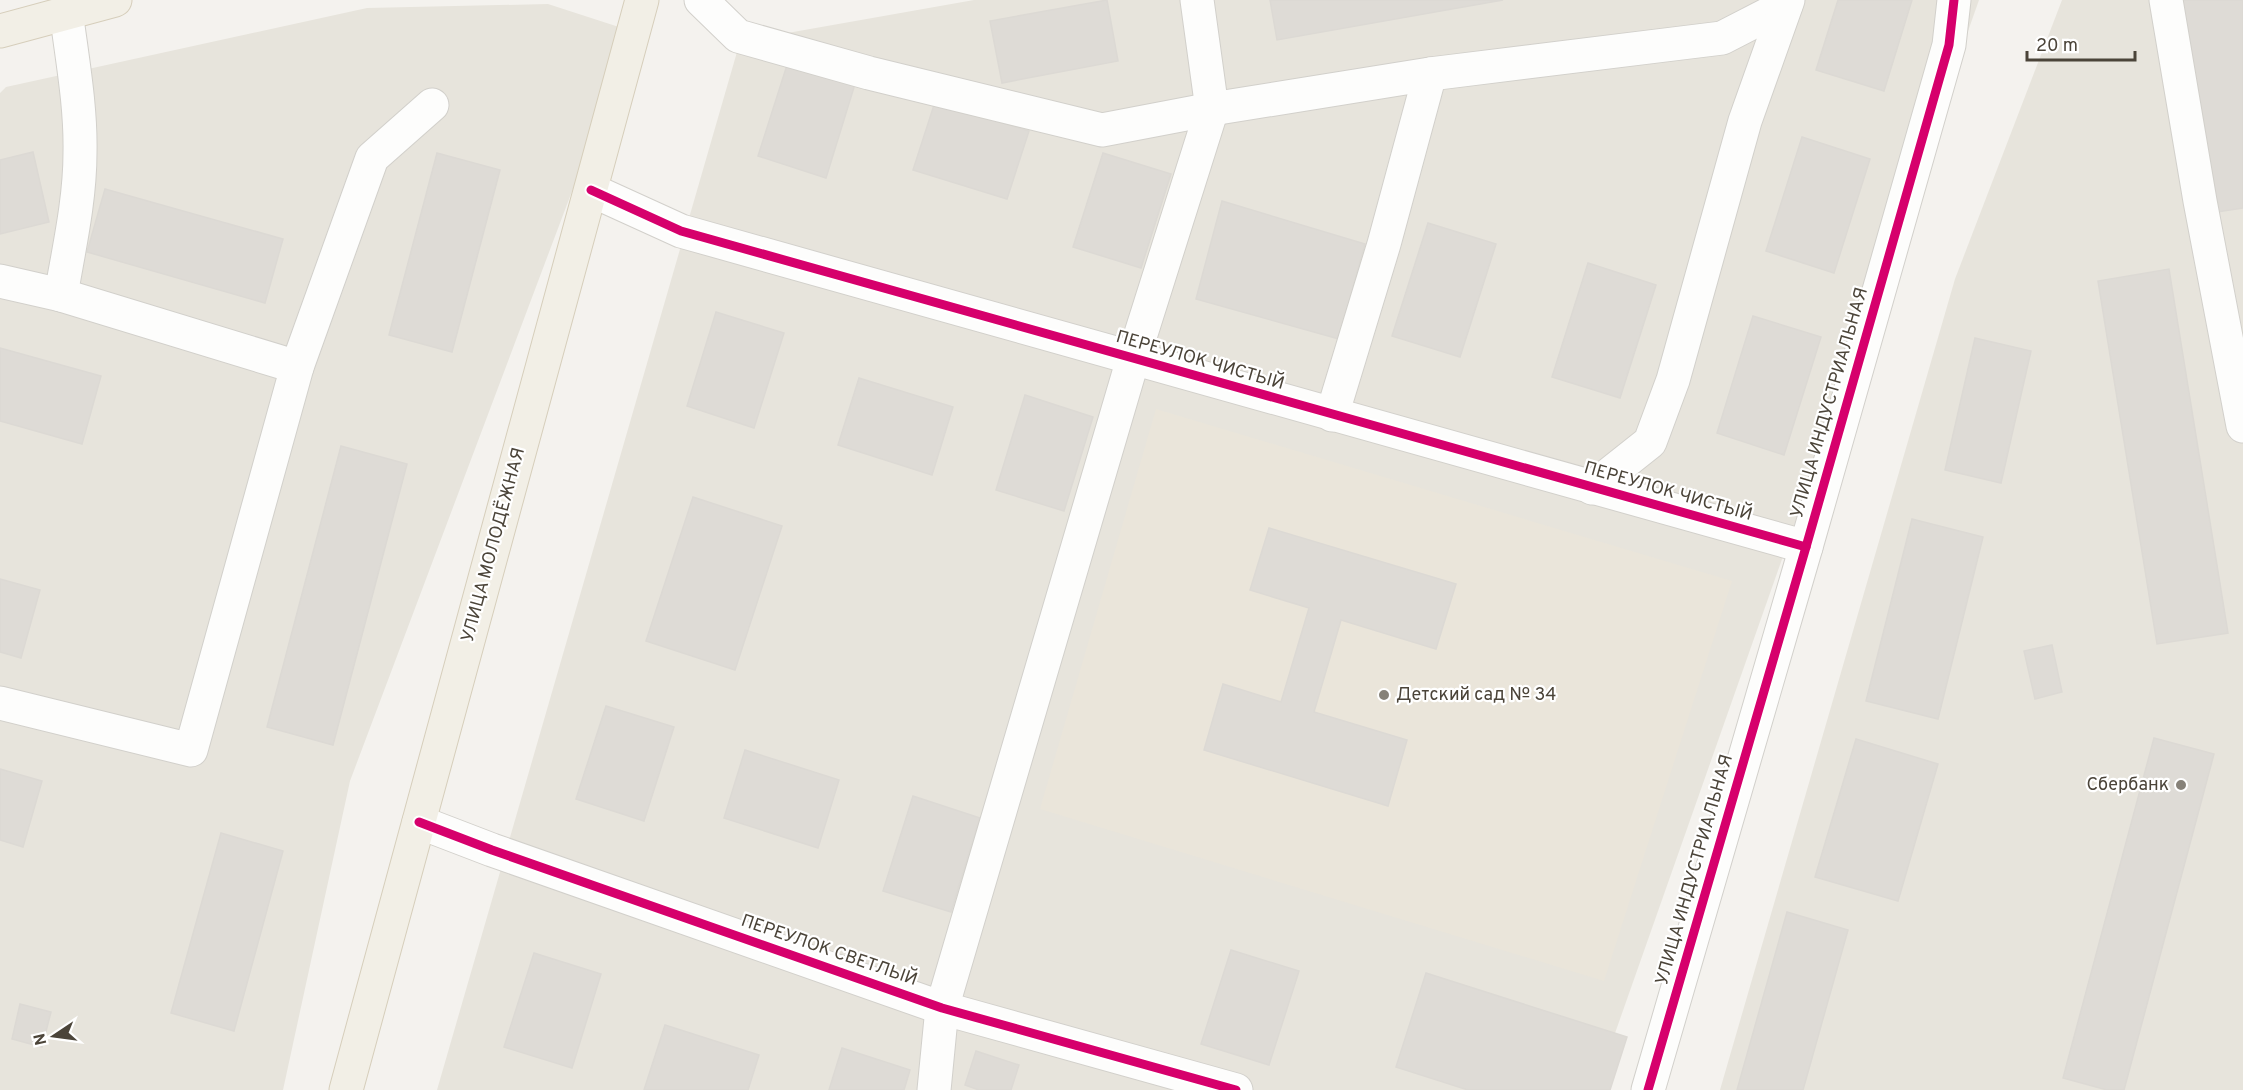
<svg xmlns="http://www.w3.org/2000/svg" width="2243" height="1090" font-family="Overpass,sans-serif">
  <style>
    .residential { fill: #e7e4dc }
    .education { fill: #eae5da }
    .building { fill: #dedbd6; stroke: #dcd9d4; stroke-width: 1.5 }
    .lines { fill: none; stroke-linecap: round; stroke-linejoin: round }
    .minor-casing { stroke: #d2d0cb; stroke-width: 35 }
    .major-casing { stroke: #d6cebb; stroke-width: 35 }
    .minor { stroke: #fdfdfc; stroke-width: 33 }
    .major { stroke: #f2efe6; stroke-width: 33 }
    .cycleway-casing { stroke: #fff; stroke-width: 13 }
    .cycleway { stroke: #d6006c; stroke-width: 9 }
    .poi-dot { fill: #868178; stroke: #fff; stroke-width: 2 }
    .labels { text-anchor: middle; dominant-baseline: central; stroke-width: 4.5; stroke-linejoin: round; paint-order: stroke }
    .street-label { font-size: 18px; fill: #4b4439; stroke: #fff }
    .poi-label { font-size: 18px; fill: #4b4439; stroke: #fff; text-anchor: start }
  </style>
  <rect width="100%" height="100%" fill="#f4f2ee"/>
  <!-- residential -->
  <g class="residential">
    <polygon points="974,0 1979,0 1595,1090 437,1090 737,52 742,41"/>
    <polygon points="2062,0 2243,0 2243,1090 1720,1090 1955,279"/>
    <polygon points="548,4 622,28 624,53 350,781 283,1090 0,1090 0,93 6,87 367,8"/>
  </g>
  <!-- education -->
  <polygon class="education" points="1156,409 1732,581 1604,981 1040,809"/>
  <!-- building -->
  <g class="building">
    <polygon points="1107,0 1118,61 1002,83 990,21"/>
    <polygon points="1270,0 1503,0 1277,40"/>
    <polygon points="1838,0 1912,0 1884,91 1816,70"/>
    <polygon points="2178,0 2243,0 2243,208 2211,213"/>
    <polygon points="788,62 855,84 826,178 758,156"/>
    <polygon points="935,102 1029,131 1007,199 913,170"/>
    <polygon points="1802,137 1870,159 1834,273 1766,251"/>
    <polygon points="33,152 49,222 0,234 0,160"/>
    <polygon points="437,153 500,170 452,352 389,335"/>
    <polygon points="1103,153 1171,174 1141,268 1073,247"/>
    <polygon points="105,189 283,239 265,303 87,252"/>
    <polygon points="1222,201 1365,244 1339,339 1196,299"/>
    <polygon points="1428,223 1496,244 1460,357 1392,336"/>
    <polygon points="1588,263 1656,285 1620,398 1552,377"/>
    <polygon points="2169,269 2228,633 2157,644 2098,281"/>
    <polygon points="716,312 784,333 754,428 687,406"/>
    <polygon points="1753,316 1821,337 1784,455 1717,433"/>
    <polygon points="1975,338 2031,351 2001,483 1945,470"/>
    <polygon points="0,348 101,376 82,444 0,421"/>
    <polygon points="859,378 953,407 932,475 838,445"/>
    <polygon points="1025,395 1093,417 1064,511 996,490"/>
    <polygon points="341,446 407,464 333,745 267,727"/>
    <polygon points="693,497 782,526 735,670 646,641"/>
    <polygon points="1912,519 1983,537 1938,719 1866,701"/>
    <polygon points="1269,528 1456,584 1436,649 1341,620 1314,712 1407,740 1388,806 1204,750 1223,684 1281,702 1309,608 1250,590"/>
    <polygon points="0,579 40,590 21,658 0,652"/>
    <polygon points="2052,645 2062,692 2035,699 2024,651"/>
    <polygon points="606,706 674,727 644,821 576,799"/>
    <polygon points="2154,738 2214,754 2124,1090 2107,1090 2063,1078"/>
    <polygon points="1856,739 1938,764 1898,901 1815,877"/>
    <polygon points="745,750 839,780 818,848 724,818"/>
    <polygon points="0,769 42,781 23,847 0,840"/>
    <polygon points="913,796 980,818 951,912 883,891"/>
    <polygon points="221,833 283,851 234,1031 171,1013"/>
    <polygon points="1787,912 1848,930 1803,1090 1737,1090"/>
    <polygon points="1231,950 1299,971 1269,1065 1201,1044"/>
    <polygon points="534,953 601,974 572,1068 504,1047"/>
    <polygon points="1426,973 1627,1037 1610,1090 1468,1090 1396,1067"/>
    <polygon points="20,1004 51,1012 42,1047 12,1039"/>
    <polygon points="665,1025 759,1055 748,1090 644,1090"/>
    <polygon points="842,1048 910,1070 904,1090 829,1090"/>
    <polygon points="976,1051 1019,1065 1011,1090 979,1090 965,1085"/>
  </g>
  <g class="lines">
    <defs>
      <g id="minor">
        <polyline points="701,0 738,36 869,73 1102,130 1212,109 1430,74 1722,38 1786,5"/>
        <polyline points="2166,0 2200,201 2243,426"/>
        <polyline points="591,190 681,231 1806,547"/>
        <polyline points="0,281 61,295 297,367 191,750 0,703"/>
        <path d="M61,295C69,248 80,200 80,153C81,106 72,58 66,11"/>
        <polyline points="297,367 372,158 432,105"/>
        <polyline points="1332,415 1384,244 1430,74"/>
        <polyline points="1592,488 1650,442 1673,380 1745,121 1788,0"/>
        <polyline points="419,822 492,850 942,1008 1236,1090"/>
        <polyline points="934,1090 942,1008 1133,359 1212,109 1197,0"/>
        <polyline points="1648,1090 1806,547 1949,45 1954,0"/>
      </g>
      <g id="major">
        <polyline points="0,31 115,0"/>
        <polyline points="346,1090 642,0"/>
      </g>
    </defs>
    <!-- minor casing -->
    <use href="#minor" class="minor-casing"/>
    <!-- major casing -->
    <use href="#major" class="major-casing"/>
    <!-- minor -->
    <use href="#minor" class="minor"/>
    <!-- major -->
    <use href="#major" class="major"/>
    <defs>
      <g id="cycleway">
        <polyline points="591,190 681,231 1806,547"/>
        <polyline points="419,822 492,850 942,1008 1236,1090"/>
        <polyline points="1648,1090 1806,547 1949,45 1954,0"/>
      </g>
    </defs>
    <!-- cycleway casing -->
    <use href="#cycleway" class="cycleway-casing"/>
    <!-- cycleway -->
    <use href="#cycleway" class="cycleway"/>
  </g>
  <!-- markers -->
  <g class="poi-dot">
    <circle cx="1384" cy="695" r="6"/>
    <circle cx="2181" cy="785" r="6"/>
  </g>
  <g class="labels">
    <!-- street labels -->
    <g class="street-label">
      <text transform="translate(1200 361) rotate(16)">ПЕРЕУЛОК ЧИСТЫЙ</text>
      <text transform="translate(1830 403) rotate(-74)">УЛИЦА ИНДУСТРИАЛЬНАЯ</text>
      <text transform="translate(1668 492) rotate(16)">ПЕРЕУЛОК ЧИСТЫЙ</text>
      <text transform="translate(494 545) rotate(-75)">УЛИЦА МОЛОДЁЖНАЯ</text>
      <text transform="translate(1695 870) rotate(-74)">УЛИЦА ИНДУСТРИАЛЬНАЯ</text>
      <text transform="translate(829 951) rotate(19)">ПЕРЕУЛОК СВЕТЛЫЙ</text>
    </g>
    <!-- poi labels -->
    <g class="poi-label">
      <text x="1396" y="695">Детский сад № 34</text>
      <text x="2169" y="785" text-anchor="end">Сбербанк</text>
    </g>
  </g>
  <!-- north arrow -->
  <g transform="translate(54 1036) rotate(257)" stroke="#ffffff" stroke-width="4.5" paint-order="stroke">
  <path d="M0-4.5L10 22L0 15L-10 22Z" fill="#4b4439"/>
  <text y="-9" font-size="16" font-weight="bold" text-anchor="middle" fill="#4b4439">N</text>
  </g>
  <!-- scale -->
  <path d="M2027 51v9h108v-9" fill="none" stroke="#4b4439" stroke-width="3"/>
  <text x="2036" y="51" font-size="18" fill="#4b4439" stroke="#ffffff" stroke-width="4.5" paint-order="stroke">20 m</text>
</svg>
